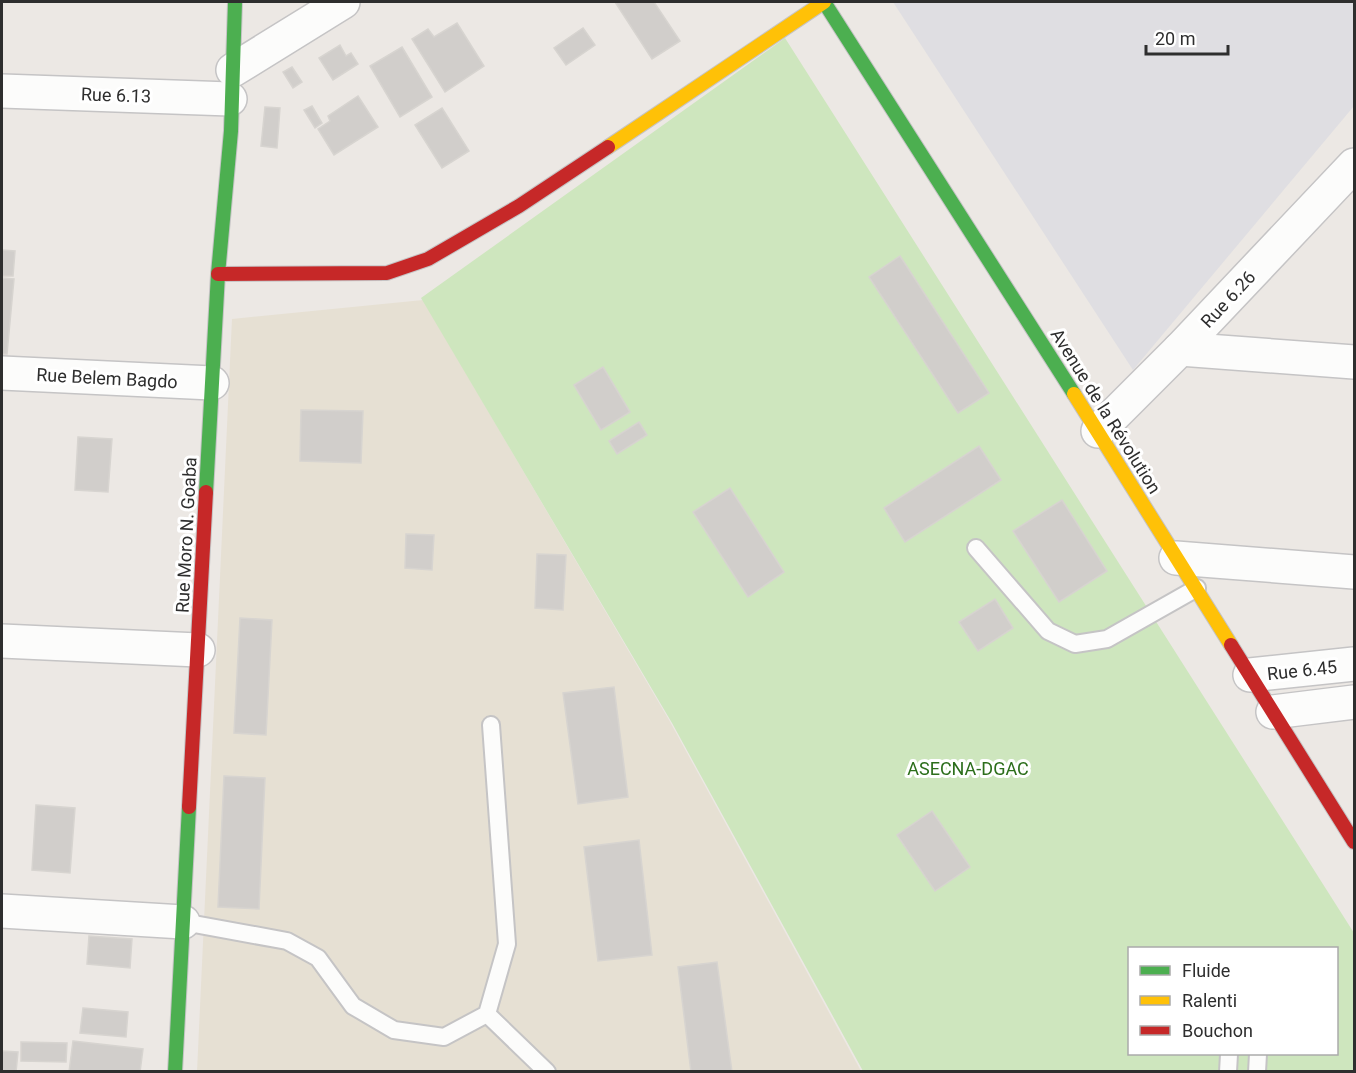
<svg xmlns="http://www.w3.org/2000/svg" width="1356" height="1073" font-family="Roboto,sans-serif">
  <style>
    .education { fill: #e6e0d3 }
    .airport { fill: #dfdee2 }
    .green { fill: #cee6be; fill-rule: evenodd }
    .building { fill: #d1cecb; stroke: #d7d4d0; stroke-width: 1.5 }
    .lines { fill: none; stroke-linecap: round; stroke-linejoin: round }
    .lane-casing { stroke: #c5c4c5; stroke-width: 20 }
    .street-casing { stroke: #c5c4c5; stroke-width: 36 }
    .fast-casing { stroke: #c5c4c5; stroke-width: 16 }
    .slow-casing { stroke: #c5c4c5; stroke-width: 16 }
    .jam-casing { stroke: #c5c4c5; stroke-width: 16 }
    .lane { stroke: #fcfcfb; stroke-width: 16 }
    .street { stroke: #fcfcfb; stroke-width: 33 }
    .fast { stroke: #4caf50; stroke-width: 14 }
    .slow { stroke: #ffc107; stroke-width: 14 }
    .jam { stroke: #c62828; stroke-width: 14 }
    .labels { text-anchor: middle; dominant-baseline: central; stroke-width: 6; stroke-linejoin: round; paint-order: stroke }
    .street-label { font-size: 18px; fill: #2e2e2e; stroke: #fff }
    .park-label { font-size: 18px; fill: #2c6e1b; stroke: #fff }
  </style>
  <rect width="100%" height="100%" fill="#ece8e4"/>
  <!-- education -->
  <polygon class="education" points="423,300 669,720 861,1071 197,1072 232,319"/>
  <!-- airport -->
  <polygon class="airport" points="893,2 1354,2 1354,106 1133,370"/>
  <!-- green -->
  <path class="green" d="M785,38L1354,933V1071H863L672,723L421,298ZM1130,948H1336V1054H1130Z"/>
  <!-- building -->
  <g class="building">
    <polygon points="615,2 654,2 680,41 652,59"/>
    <polygon points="457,23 484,66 445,92 412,39 428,29 434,37"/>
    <polygon points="583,28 595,45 566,65 554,48"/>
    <polygon points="340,45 346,56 351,53 358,64 333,80 319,58"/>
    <polygon points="402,47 432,97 400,117 370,66"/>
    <polygon points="292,67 302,82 293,88 283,72"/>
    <polygon points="358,96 378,127 334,155 318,129 330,121 328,116"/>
    <polygon points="312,106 322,123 315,128 304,110"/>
    <polygon points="265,107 280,108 277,148 261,146"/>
    <polygon points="442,108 469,151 442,168 415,125"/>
    <polygon points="2,250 15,251 13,276 2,276"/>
    <polygon points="900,256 989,393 958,413 869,277"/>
    <polygon points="2,278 14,279 7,354 2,354"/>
    <polygon points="603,367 630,412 601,430 574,385"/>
    <polygon points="301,410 363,411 361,463 300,461"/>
    <polygon points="639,422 647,435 617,454 609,441"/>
    <polygon points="78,437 112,439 108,492 75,490"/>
    <polygon points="979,446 1001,480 905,542 884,508"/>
    <polygon points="730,488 784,572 748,597 693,512"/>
    <polygon points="1062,500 1107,571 1059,602 1013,531"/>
    <polygon points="406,534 434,535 432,570 405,568"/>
    <polygon points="537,554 566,555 563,610 535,608"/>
    <polygon points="995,599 1013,628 978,651 959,622"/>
    <polygon points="240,618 272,620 266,735 234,733"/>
    <polygon points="614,687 628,797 578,804 563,693"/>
    <polygon points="224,776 265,778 259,909 218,907"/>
    <polygon points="36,805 75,808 70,873 32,870"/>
    <polygon points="932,811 970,867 935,891 897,835"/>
    <polygon points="639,840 652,955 598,961 584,847"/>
    <polygon points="89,936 132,939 130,968 87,964"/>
    <polygon points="717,962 732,1072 691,1072 678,967"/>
    <polygon points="83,1008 128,1012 126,1037 80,1033"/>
    <polygon points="73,1041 143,1049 140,1072 69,1072"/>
    <polygon points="21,1042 67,1043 66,1062 21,1061"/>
    <polygon points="2,1051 18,1052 16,1072 2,1072"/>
  </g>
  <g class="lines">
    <defs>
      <g id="lane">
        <polyline points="976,548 1048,631 1075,644 1107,639 1197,588"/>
        <polyline points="183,922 287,941 318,958 353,1006 394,1030 444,1037 487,1014 507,944 491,725"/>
        <polyline points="487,1014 547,1072"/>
        <polyline points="1228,1072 1229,1054"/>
        <polyline points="1257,1072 1258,1054"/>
      </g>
      <g id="street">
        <polyline points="233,70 343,2"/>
        <polyline points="2,91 230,99"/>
        <polyline points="1180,349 1354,362"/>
        <polyline points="2,373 212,383"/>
        <polyline points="1098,431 1180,349 1354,165"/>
        <polyline points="1176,558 1354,572"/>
        <polyline points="2,641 198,650"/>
        <polyline points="1250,675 1354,664"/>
        <polyline points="1273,712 1354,702"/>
        <polyline points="2,911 183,922"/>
      </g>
      <g id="fast">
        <polyline points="824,2 1074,394"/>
        <polyline points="206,492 218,274 231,131 235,2"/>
        <polyline points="175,1072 189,807"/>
      </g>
      <g id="slow">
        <polyline points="608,147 824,2"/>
        <polyline points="1074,394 1231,645"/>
      </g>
      <g id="jam">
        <polyline points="218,274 387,273 428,259 519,206 608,147"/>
        <polyline points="1231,645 1354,842"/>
        <polyline points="189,807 206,492"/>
      </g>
    </defs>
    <!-- lane casing -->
    <use href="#lane" class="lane-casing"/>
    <!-- street casing -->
    <use href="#street" class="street-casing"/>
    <!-- fast casing -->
    <use href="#fast" class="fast-casing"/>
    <!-- slow casing -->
    <use href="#slow" class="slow-casing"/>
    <!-- jam casing -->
    <use href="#jam" class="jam-casing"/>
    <!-- lane -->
    <use href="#lane" class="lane"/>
    <!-- street -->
    <use href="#street" class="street"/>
    <!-- fast -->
    <use href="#fast" class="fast"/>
    <!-- slow -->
    <use href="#slow" class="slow"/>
    <!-- jam -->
    <use href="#jam" class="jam"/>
  </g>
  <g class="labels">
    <!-- street labels -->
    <g class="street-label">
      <text transform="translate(116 95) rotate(2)">Rue 6.13</text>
      <text transform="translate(1228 299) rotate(-47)">Rue 6.26</text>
      <text transform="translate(107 378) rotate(3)">Rue Belem Bagdo</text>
      <text transform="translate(1106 411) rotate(58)">Avenue de la Révolution</text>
      <text transform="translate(186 535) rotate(-87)">Rue Moro N. Goaba</text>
      <text transform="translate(1302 670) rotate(-6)">Rue 6.45</text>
    </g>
    <!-- park labels -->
    <g class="park-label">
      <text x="968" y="768">ASECNA-DGAC</text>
    </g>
  </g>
  <!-- border -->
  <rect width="1356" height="1073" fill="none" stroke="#2e2e2e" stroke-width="6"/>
  <!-- legend -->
  <rect x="1128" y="947" width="210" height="108" fill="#ffffff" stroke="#ababab" stroke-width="1.5"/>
  <rect x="1140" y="966" width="30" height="9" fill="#4caf50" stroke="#ababab" stroke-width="1.5"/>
  <text x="1182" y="977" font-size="18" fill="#2e2e2e">Fluide</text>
  <rect x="1140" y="996" width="30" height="9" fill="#ffc107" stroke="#ababab" stroke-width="1.5"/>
  <text x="1182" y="1007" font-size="18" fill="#2e2e2e">Ralenti</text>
  <rect x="1140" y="1026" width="30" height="9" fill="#c62828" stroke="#ababab" stroke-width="1.5"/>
  <text x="1182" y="1037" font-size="18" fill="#2e2e2e">Bouchon</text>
  <!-- scale -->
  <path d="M1146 45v9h82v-9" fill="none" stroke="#2e2e2e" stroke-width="3"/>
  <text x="1155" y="45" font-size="18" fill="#2e2e2e" stroke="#ffffff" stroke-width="4.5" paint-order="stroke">20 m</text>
</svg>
